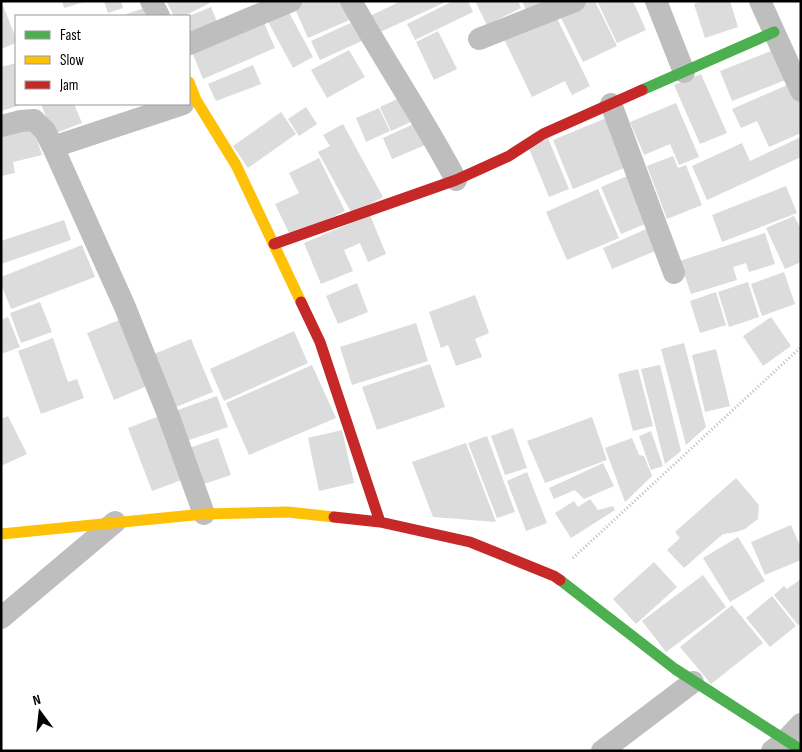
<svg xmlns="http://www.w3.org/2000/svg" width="802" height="752" font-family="'Sofia Sans Condensed',sans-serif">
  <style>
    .building { fill: #dcdcdc }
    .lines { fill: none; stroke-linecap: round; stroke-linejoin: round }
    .path { stroke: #b8b8b8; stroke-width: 3; stroke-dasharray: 1 2.5; stroke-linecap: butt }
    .street { stroke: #bebebe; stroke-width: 22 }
    .fast { stroke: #4caf50; stroke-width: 11 }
    .slow { stroke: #ffc107; stroke-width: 11 }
    .jam { stroke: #c62828; stroke-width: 11 }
  </style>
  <rect width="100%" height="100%" fill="#fff"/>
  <path class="building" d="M1,1L16,38V43L1,49Z
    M62,1H84V2L64,8Z
    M104,1H121L123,8L108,13Z
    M166,1H209L210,3L184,16H174Z
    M299,1H347L354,18L308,38L293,4Z
    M401,1H448L376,34L368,17Z
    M453,1H468L473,12L415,40L407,24Z
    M475,1H518L521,8L487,25Z
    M522,1H545L526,10Z
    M585,1H595L617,46L583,62L559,14Z
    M597,1H633L646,30L617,43Z
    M703,1H730L738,27L705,38L694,4Z
    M147,7L150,16H121Z
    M211,7L217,22L189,34V16Z
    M286,7L313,57L293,68L266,18Z
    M555,14L590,86L572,95L565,81L532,97L504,39Z
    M261,16L275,48L203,79L190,47Z
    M357,20L366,39L320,60L311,41Z
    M438,31L457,69L434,80L416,42Z
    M776,49L788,79L732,101L720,71Z
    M349,50L365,77L327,98L311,70Z
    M16,63V104H24L1,111V67Z
    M253,65L261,84L216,101L208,84Z
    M701,74L727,133L700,144L674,85Z
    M794,82L801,98V133L769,147L757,121L741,128L732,109Z
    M406,95L417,119L391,131L380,107Z
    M676,103L699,157L679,165L670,144L644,155L630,122Z
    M41,104H74L82,123L53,134Z
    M306,107L317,124L299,136L288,119Z
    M379,108L390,131L366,142L356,118Z
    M281,112L296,134L248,168L233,146Z
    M611,116L631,165L573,189L553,140Z
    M420,121L430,143L392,159L383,138Z
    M32,124L42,155L13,162L15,173L1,176V133Z
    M343,124L383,197L352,214L318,152L330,146L323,135Z
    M801,137V157L707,200L692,166L742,143L750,161Z
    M548,138L569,189L549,197L528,146Z
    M673,156L678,168L686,165L702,205L667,219L647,166Z
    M319,158L345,211L291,237L275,204L299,193L289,173Z
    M632,174L652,221L621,234L601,187Z
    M786,186L797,213L722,242L712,215Z
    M598,189L619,238L567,260L546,212Z
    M370,215L386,254L368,262L360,243L344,250L353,271L321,284L304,243Z
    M794,216L801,229V262L785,269L766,228Z
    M64,220L71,240L1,264V241Z
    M651,227L660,249L612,269L603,248Z
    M765,233L775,264L749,272L746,263L733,267L737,280L691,294L680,261Z
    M82,245L95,277L11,309L1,284V277Z
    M784,272L795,304L762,316L751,284Z
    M748,282L759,317L729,327L718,292Z
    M357,283L368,312L338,324L326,296Z
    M716,292L726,325L700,333L690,301Z
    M475,295L489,333L475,339L482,357L456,366L448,345L441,348L429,312Z
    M40,302L52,332L21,343L10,313Z
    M8,317L20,347L1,354V320Z
    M771,317L791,346L763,366L743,336Z
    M124,318L152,384L114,400L87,333Z
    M416,323L428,361L352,385L340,347Z
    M294,331L308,363L224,401L210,369Z
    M53,338L68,382L77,379L84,398L41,414L18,351Z
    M191,339L213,392L171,409L149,356Z
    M684,343L706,427L686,445L661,349Z
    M716,349L730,406L705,412L692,355Z
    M430,364L445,407L377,430L362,387Z
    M312,365L336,418L249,455L226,403Z
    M660,365L681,451L665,464L641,369Z
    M638,369L653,426L633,431L618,374Z
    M217,396L228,427L186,441L175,411Z
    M162,415L187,478L152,491L128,428Z
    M8,416L27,454L1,466V419Z
    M592,417L607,460L545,483L527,441Z
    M513,428L527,468L505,475L491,436Z
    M342,430L354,483L319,491L308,438Z
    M651,431L663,466L651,470L639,436Z
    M487,436L515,512L497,518L468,443Z
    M218,438L231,475L201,485L189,448Z
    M632,438L639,455L644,456L652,476L625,502L605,448Z
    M466,443L496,522L433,517L412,462Z
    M603,463L614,486L584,499L575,490L554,499L549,488Z
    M527,472L547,523L526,531L507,481Z
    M736,478L759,505L758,519L745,529L736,532L723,534L684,568L667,550L680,538L675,532Z
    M590,499L598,510L613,506L615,510L571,538L555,513L574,501L578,507Z
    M791,525L801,548V560L765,575L751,542Z
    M738,537L765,581L730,602L703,558Z
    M654,562L677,587L636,624L613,599Z
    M703,575L726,607L666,652L642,621Z
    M801,579V624L798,625L774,595L784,586L787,589Z
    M772,596L796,626L770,647L746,618Z
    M732,605L763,643L711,684L680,647Z"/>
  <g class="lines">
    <path class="path" d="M573,558L801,347"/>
    <path class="street" d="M151,1L159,16
      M351,1C385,62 424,119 456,180
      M656,1L684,72
      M760,1L801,91
      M479,39L575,1
      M189,44L291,1
      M611,104L674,273
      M1,126L21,121L34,120L45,131L53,147L183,104
      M53,147L125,307L169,417L204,514
      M1,618L115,522
      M602,751L693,682
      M772,751L786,740L801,724"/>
    <path class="fast" d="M642,90L774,32
      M560,580L675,669L801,750"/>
    <path class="slow" d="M189,82L196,100L236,165L301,302
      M1,534L204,514L288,512L334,517"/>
    <path class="jam" d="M274,244L456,180L509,156L543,134L642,90
      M301,302L320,342L380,522
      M334,517L380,522L470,542L554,576L560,580"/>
  </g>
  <rect width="802" height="752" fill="none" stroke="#000000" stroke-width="5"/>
  <rect x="15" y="15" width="175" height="90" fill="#ffffff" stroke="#999999"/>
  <rect x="25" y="31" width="25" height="8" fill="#4caf50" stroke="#999999"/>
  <text x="60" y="40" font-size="15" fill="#000000">Fast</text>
  <rect x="25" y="56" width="25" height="8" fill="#ffc107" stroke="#999999"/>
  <text x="60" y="65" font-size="15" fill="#000000">Slow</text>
  <rect x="25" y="81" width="25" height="8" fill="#c62828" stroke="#999999"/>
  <text x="60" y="90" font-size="15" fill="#000000">Jam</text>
  <g transform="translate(40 712) rotate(345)" stroke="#ffffff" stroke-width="4" paint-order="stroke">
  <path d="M0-4L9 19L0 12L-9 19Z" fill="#000000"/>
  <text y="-8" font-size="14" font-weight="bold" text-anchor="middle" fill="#000000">N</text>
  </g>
</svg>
